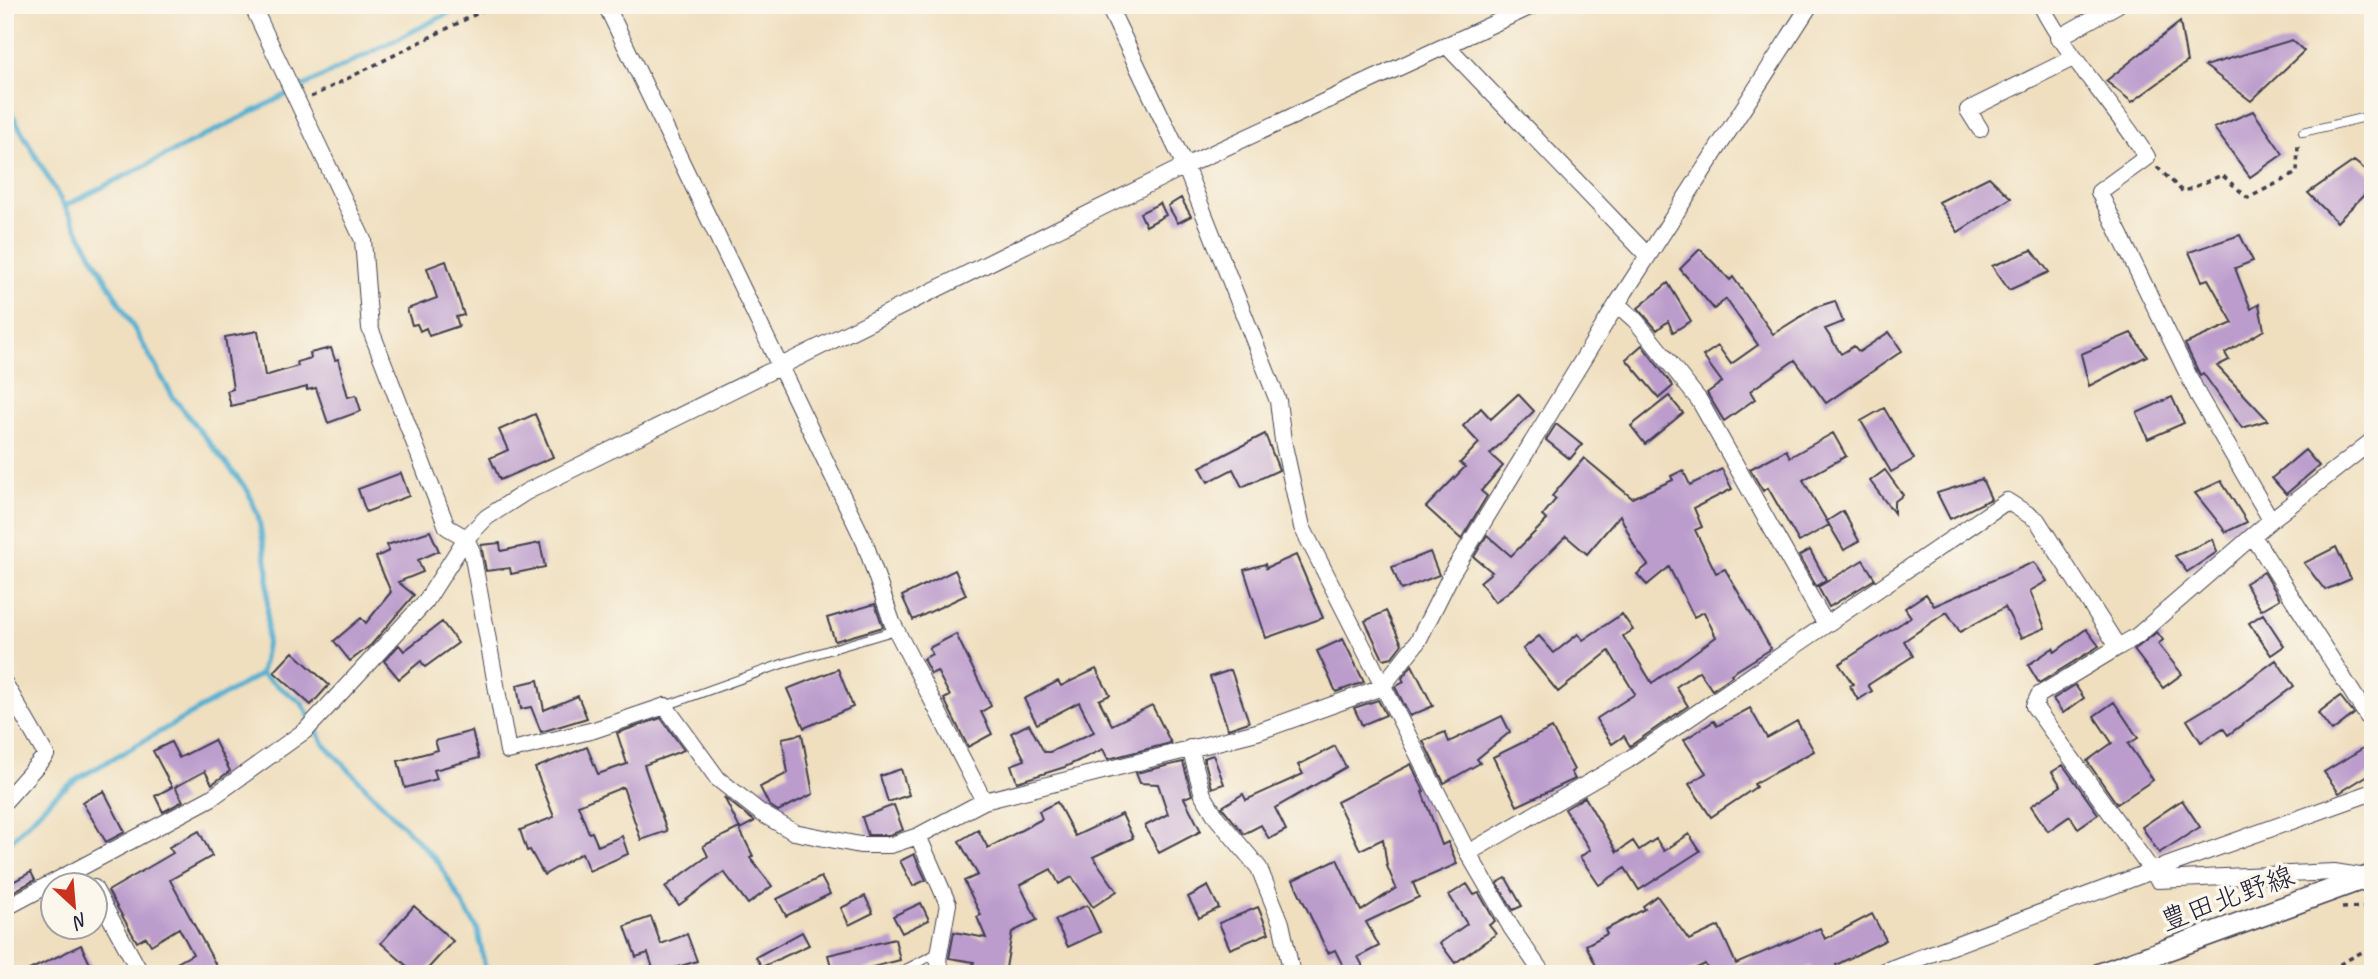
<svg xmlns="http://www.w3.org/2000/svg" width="2378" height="979" font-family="Caveat,'Klee One',sans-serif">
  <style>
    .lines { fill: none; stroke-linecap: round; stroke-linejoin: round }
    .stream { stroke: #53afd1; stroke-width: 5 }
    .building { fill: #bb9ccc }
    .lane-casing { stroke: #413e4f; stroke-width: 10 }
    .street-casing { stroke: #413e4f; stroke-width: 18 }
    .secondary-casing { stroke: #413e4f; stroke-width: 24 }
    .path { stroke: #413e4f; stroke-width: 3.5; stroke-dasharray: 5 5; stroke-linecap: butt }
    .lane { stroke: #fff; stroke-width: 8 }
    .street { stroke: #fff; stroke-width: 16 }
    .secondary { stroke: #fff; stroke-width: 21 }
    .labels { text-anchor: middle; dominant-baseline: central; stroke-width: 7; stroke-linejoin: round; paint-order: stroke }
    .street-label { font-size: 28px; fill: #22223b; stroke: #fbf7ec }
  </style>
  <rect width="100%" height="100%" fill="#fbf7ec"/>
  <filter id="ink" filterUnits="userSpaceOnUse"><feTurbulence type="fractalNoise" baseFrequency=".0143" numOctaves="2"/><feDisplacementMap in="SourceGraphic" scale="14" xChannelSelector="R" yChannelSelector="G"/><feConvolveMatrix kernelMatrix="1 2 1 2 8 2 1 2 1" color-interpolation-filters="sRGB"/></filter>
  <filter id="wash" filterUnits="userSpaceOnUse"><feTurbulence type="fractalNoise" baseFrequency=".00686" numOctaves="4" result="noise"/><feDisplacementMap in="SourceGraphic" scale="28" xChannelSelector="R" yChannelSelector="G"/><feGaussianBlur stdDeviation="1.57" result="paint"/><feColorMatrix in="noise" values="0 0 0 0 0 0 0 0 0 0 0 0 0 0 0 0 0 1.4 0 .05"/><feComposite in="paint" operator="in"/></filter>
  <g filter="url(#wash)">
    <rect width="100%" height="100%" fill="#efdfbf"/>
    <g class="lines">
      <path class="stream" d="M5,102L173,397L248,491L258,515L268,571L267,641L261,674L77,779L53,797L5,847
        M65,206L465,5
        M261,674L302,703L324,744L438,862L478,930L486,974"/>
    </g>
    <g id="blocks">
      <path class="building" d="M2180,22L2187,62L2132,102L2106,81Z
        M2292,40L2304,51L2251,101L2205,66Z
        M2253,111L2283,154L2250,177L2214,128Z
        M2354,161L2373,176V186L2337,222L2308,193Z
        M1989,177L2011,198L1958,232L1939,202Z
        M1181,198L1191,216L1178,223L1168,206Z
        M1160,203L1166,215L1146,226L1140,213Z
        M2240,235L2253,261L2235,268L2251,309L2259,304L2264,330L2225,353L2229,360L2217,366L2268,420L2242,428L2203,373L2200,375L2185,344L2233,323L2208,279L2202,281L2189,252Z
        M1700,249L1730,280L1733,277L1773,334L1816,307L1835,301L1843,322L1825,329L1841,354L1854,346L1859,352L1889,332L1902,351L1826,403L1795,360L1750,391L1755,399L1724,421L1707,393L1722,382L1703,356L1718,346L1731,364L1758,345L1726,299L1714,309L1680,269Z
        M2032,250L2049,272L2009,290L1992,266Z
        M446,261L464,315L456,317L459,326L429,336L426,328L420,331L417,324L412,325L407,309L437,298L427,268Z
        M1668,283L1691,321L1673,332L1668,321L1657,330L1638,308Z
        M258,331L265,376L298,366L297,362L311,358L310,353L331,348L335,360L338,359L348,397L356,395L361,411L328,423L316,388L307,390V387L231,406L227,391L233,389L225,337Z
        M2131,333L2147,356L2089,386L2081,354Z
        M1642,345L1673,386L1659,398L1626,359Z
        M1518,394L1534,411L1490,454L1503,466L1481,491L1487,496L1461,539L1426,507L1465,467L1460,463L1479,443L1463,426L1481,408L1491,419Z
        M1669,396L1683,413L1645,444L1631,426Z
        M2172,397L2184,423L2148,439L2137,413Z
        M1884,408L1914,459L1891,472L1861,421Z
        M535,414L553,457L500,480L490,458L508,450L499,430Z
        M1556,424L1582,445L1570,459L1546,440Z
        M1833,433L1846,456L1803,480L1829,525L1799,542L1768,488L1763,491L1750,469L1786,450L1790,457Z
        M1265,434L1279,470L1242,487L1233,469L1208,482L1200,467Z
        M2305,450L2319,466L2286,494L2272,478Z
        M1584,458L1632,498L1673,480L1671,476L1683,470L1690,485L1722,469L1732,489L1694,508L1702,527L1695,530L1716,573L1725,569L1771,649L1731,674L1732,676L1712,690L1699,671L1676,687L1688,706L1630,746L1624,736L1612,744L1596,719L1635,694L1609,651L1558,692L1523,649L1539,636L1554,653L1578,634L1583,640L1622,614L1633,630L1623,636L1652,683L1716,637L1704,612L1694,617L1669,567L1647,585L1637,574L1648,565L1635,547L1620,515L1587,554L1566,536L1517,585L1495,602L1480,582L1492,572L1474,557L1487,535L1511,556L1547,520L1542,516L1556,499L1552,496Z
        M1885,470L1903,495L1894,502V513L1870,481Z
        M401,473L409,496L366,512L358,489Z
        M1982,479L1991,499L1950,519L1937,493Z
        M2221,481L2247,522L2226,532L2195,493Z
        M1843,511L1859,541L1844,550L1827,521Z
        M430,531L439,551L418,560L423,572L398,582L414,595L371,645L350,661L334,641L361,618L366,623L391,592L376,557L389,551L387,545Z
        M2213,539L2217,552L2187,572L2175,556Z
        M500,543L501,551L540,543L545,567L511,574L510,568L486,571L481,545Z
        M2336,547L2351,579L2325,590L2304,563Z
        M1810,550L1826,580L1816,586L1799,556Z
        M1430,552L1439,575L1401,590L1392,567Z
        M1296,555L1323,618L1266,638L1244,570L1265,564L1266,568Z
        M1863,560L1875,579L1829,607L1818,587Z
        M2034,562L2047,581L2030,591L2045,628L2021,638L2005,607L1960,632L1947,612L1904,641L1913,656L1868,685L1872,691L1858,700L1850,686L1853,684L1839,664L1911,617L1905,608L1926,594L1934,606Z
        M955,570L966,595L913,620L902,596Z
        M2264,572L2280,599L2261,610L2245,583Z
        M875,604L883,627L835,641L827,618Z
        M1386,611L1402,644L1392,657L1383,659L1365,621Z
        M2263,614L2284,646L2271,655L2249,623Z
        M442,622L458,643L425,667L421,661L399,679L384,661L399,645L404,651Z
        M2086,629L2099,646L2039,683L2028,665L2053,648L2055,652Z
        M2157,632L2163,640L2158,644L2182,674L2163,688L2134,650Z
        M956,634L991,706L981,712L992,734L968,747L944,699L950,696L937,671L931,674L923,659L932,654L929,648Z
        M1343,639L1364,682L1336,692L1317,651Z
        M293,652L329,685L311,705L274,672Z
        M2276,660L2294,686L2228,735L2223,728L2201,742L2187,720L2227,696Z
        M1412,665L1433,706L1410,716L1395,687L1404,682L1402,678Z
        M838,669L853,707L804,728L787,689Z
        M1096,669L1110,695L1099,700L1112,725L1152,705L1171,743L1108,759L1103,749L1065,767L1017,782L1011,765L1025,760L1011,733L1029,724L1044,752H1050L1094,732L1079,702L1037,724L1024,699L1058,681L1061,686Z
        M1231,670L1249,722L1228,729L1210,677Z
        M538,680L544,710L578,696L587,718L541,732L531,707L521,709L517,685Z
        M2075,685L2084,698L2063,713L2053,699Z
        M2340,696L2354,714L2332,731L2318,713Z
        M1378,700L1386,715L1362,725L1354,708Z
        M2114,702L2138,738L2128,744L2153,780L2117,804L2087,761L2112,743L2094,716Z
        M1750,708L1767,738L1797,721L1814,751L1754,784L1756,787L1711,817L1689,784L1706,773L1684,740L1714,721L1717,726Z
        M1502,716L1510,732L1477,759L1480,763L1444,783L1423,741L1445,732L1449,742Z
        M661,718L684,750L644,765L667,831L641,840L623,787L578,805L589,833L592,832L598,846L622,836L628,854L589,871L582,853L544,875L530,850L527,851L520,830L554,817L535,768L587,747L598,774L627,764L617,733Z
        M1552,728L1574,770L1571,772L1575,779L1517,806L1493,757Z
        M472,731L479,758L434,770L437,779L405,788L398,761L438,750L435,741Z
        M802,734L813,794L778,811L769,805L760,787L788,773L782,738Z
        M214,740L230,771L212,784L205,771L175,787L183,801L163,812L155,796L172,787L153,751L171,742L179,758Z
        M1335,746L1346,767L1275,808L1286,830L1269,839L1261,825L1244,834L1222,807L1243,794L1246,800L1303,774L1298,765Z
        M2365,747L2373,759V772L2339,793L2324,772Z
        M1213,755L1224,784L1212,788L1204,758Z
        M1183,762L1192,795L1184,798L1201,831L1159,853L1145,826L1168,814L1158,784L1140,783L1136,773Z
        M1411,764L1424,791L1422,792L1442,845L1448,842L1457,864L1413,883L1419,897L1366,922L1379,946L1358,957L1363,966L1347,974L1335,950L1328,953L1293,880L1337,859L1361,911L1396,888L1387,866L1383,839L1360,850L1337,802Z
        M2063,765L2098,814L2078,828L2070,816L2048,831L2031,806L2061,786L2052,772Z
        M901,769L909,795L888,802L880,776Z
        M104,791L125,832L106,842L82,802Z
        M724,797L754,821H755L740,829Z
        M1585,797L1617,852L1633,841L1639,850L1656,839L1664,851L1689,834L1700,851L1639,890L1625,868L1599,885L1580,857L1590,850L1565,809Z
        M2182,800L2200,827L2159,853L2142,827Z
        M1057,802L1075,836L1122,814L1133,838L1093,857L1117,891L1093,907L1072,877L1059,884L1051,869L1020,885L1037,920L1012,932L1005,974L972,969L974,962L949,958L954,932L986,938L977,917L981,915L964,881L978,875L959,841L978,830L988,848L1042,819L1039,811Z
        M894,805L903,830L889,835H868L862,817Z
        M739,828L753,856L750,858L772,886L748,904L724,872L679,905L665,887L708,856L703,846Z
        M199,831L212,856L170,880L217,967L205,974H157L193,954L179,928L151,945L146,937L137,942L108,891L173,853L169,847Z
        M914,854L926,880L913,886L900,861Z
        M31,872L35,880L5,896V886Z
        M821,877L830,894L786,916L777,899Z
        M1506,878L1522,906L1513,910L1497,883Z
        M1467,884L1474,895L1479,893L1495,921L1489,925L1496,934L1455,963L1440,943L1467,924L1449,895Z
        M1208,886L1219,908L1199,918L1188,897Z
        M865,896L873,913L849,925L841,908Z
        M1657,896L1689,940L1719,926L1736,964L1820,928L1825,939L1872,914L1886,940L1836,965L1838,969L1827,974H1815L1811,966L1793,974H1710L1705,964L1683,974H1600L1586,945L1607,934L1605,930L1645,909L1643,906Z
        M921,903L929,920L902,933L893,916Z
        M1087,905L1100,932L1068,947L1055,920Z
        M414,906L453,941L423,974H416L381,943Z
        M1258,907L1269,933L1230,949L1219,923Z
        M651,917L661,944L687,934L697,961L655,974L648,953L636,957L625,926Z
        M802,932L809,945L762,967L756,957Z
        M895,939L900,960L846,974H833L828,955Z
        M81,945L92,968L80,974H21Z"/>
    </g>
  </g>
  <g filter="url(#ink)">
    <use href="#blocks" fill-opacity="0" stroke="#413e4f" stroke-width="2"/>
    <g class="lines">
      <g class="lane-casing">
        <path id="lane" d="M2303,132L2370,116L2373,121
          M665,706L782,664L896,630
          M896,974L939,952"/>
      </g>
      <g class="street-casing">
        <path id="street" d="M252,5L363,240L370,328L447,527L466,538L472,552L508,751L594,730L665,706L718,779L761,813L794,832L860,845H891L918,836L984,801L1257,732L1382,687L1418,641L1452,573L1617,304L1810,5
          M606,5L865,543L892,622L984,801
          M1108,5L1185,166L1278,401L1283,441L1302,527L1468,853L1512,929L1543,974
          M2041,5C2070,61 2114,104 2147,157L2099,192L2198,395L2271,520
          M2058,38L2117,5
          M1448,47L1648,256
          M1980,129L1968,110L2073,58
          M1617,304L1636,321L1699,400L1825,623
          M2253,536L2373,725
          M5,684L46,755L5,801
          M1190,748L1203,795L1217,818L1259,868L1281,923L1292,974
          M918,836L948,904L938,960L943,974
          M1468,853L1628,760L2007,501L2037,520L2118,647L2137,636L2271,520L2373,440
          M2366,877L2334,872L2158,880L2152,871L2373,792
          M94,888L141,974
          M5,908L211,798L306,730L426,601L466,538L487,517L526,492L1185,166L1534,5
          M1877,974L2152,871L2034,706L2039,695L2118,647"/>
      </g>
      <g class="secondary-casing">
        <path id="secondary" d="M2100,974L2373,875"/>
      </g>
      <path class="path" d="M311,97L494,5
        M2370,104L2373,59
        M2157,167L2183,192L2222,175L2248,198L2297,173L2298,144
        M2342,908L2373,907
        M2322,974L2373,946"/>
      <use href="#lane" class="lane"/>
      <use href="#street" class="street"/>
      <use href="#secondary" class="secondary"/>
    </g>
  </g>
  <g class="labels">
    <g class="street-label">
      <text transform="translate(2227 898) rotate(-20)">豊田北野線</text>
    </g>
  </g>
  <rect width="2378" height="979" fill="none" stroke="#fbf7ec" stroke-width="28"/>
  <g transform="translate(74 906) rotate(154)"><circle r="33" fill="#fbf7ec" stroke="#a4a2a5" stroke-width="2"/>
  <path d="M0-5L12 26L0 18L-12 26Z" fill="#c8321e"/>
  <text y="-10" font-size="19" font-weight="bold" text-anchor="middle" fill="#22223b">N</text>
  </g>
</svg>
